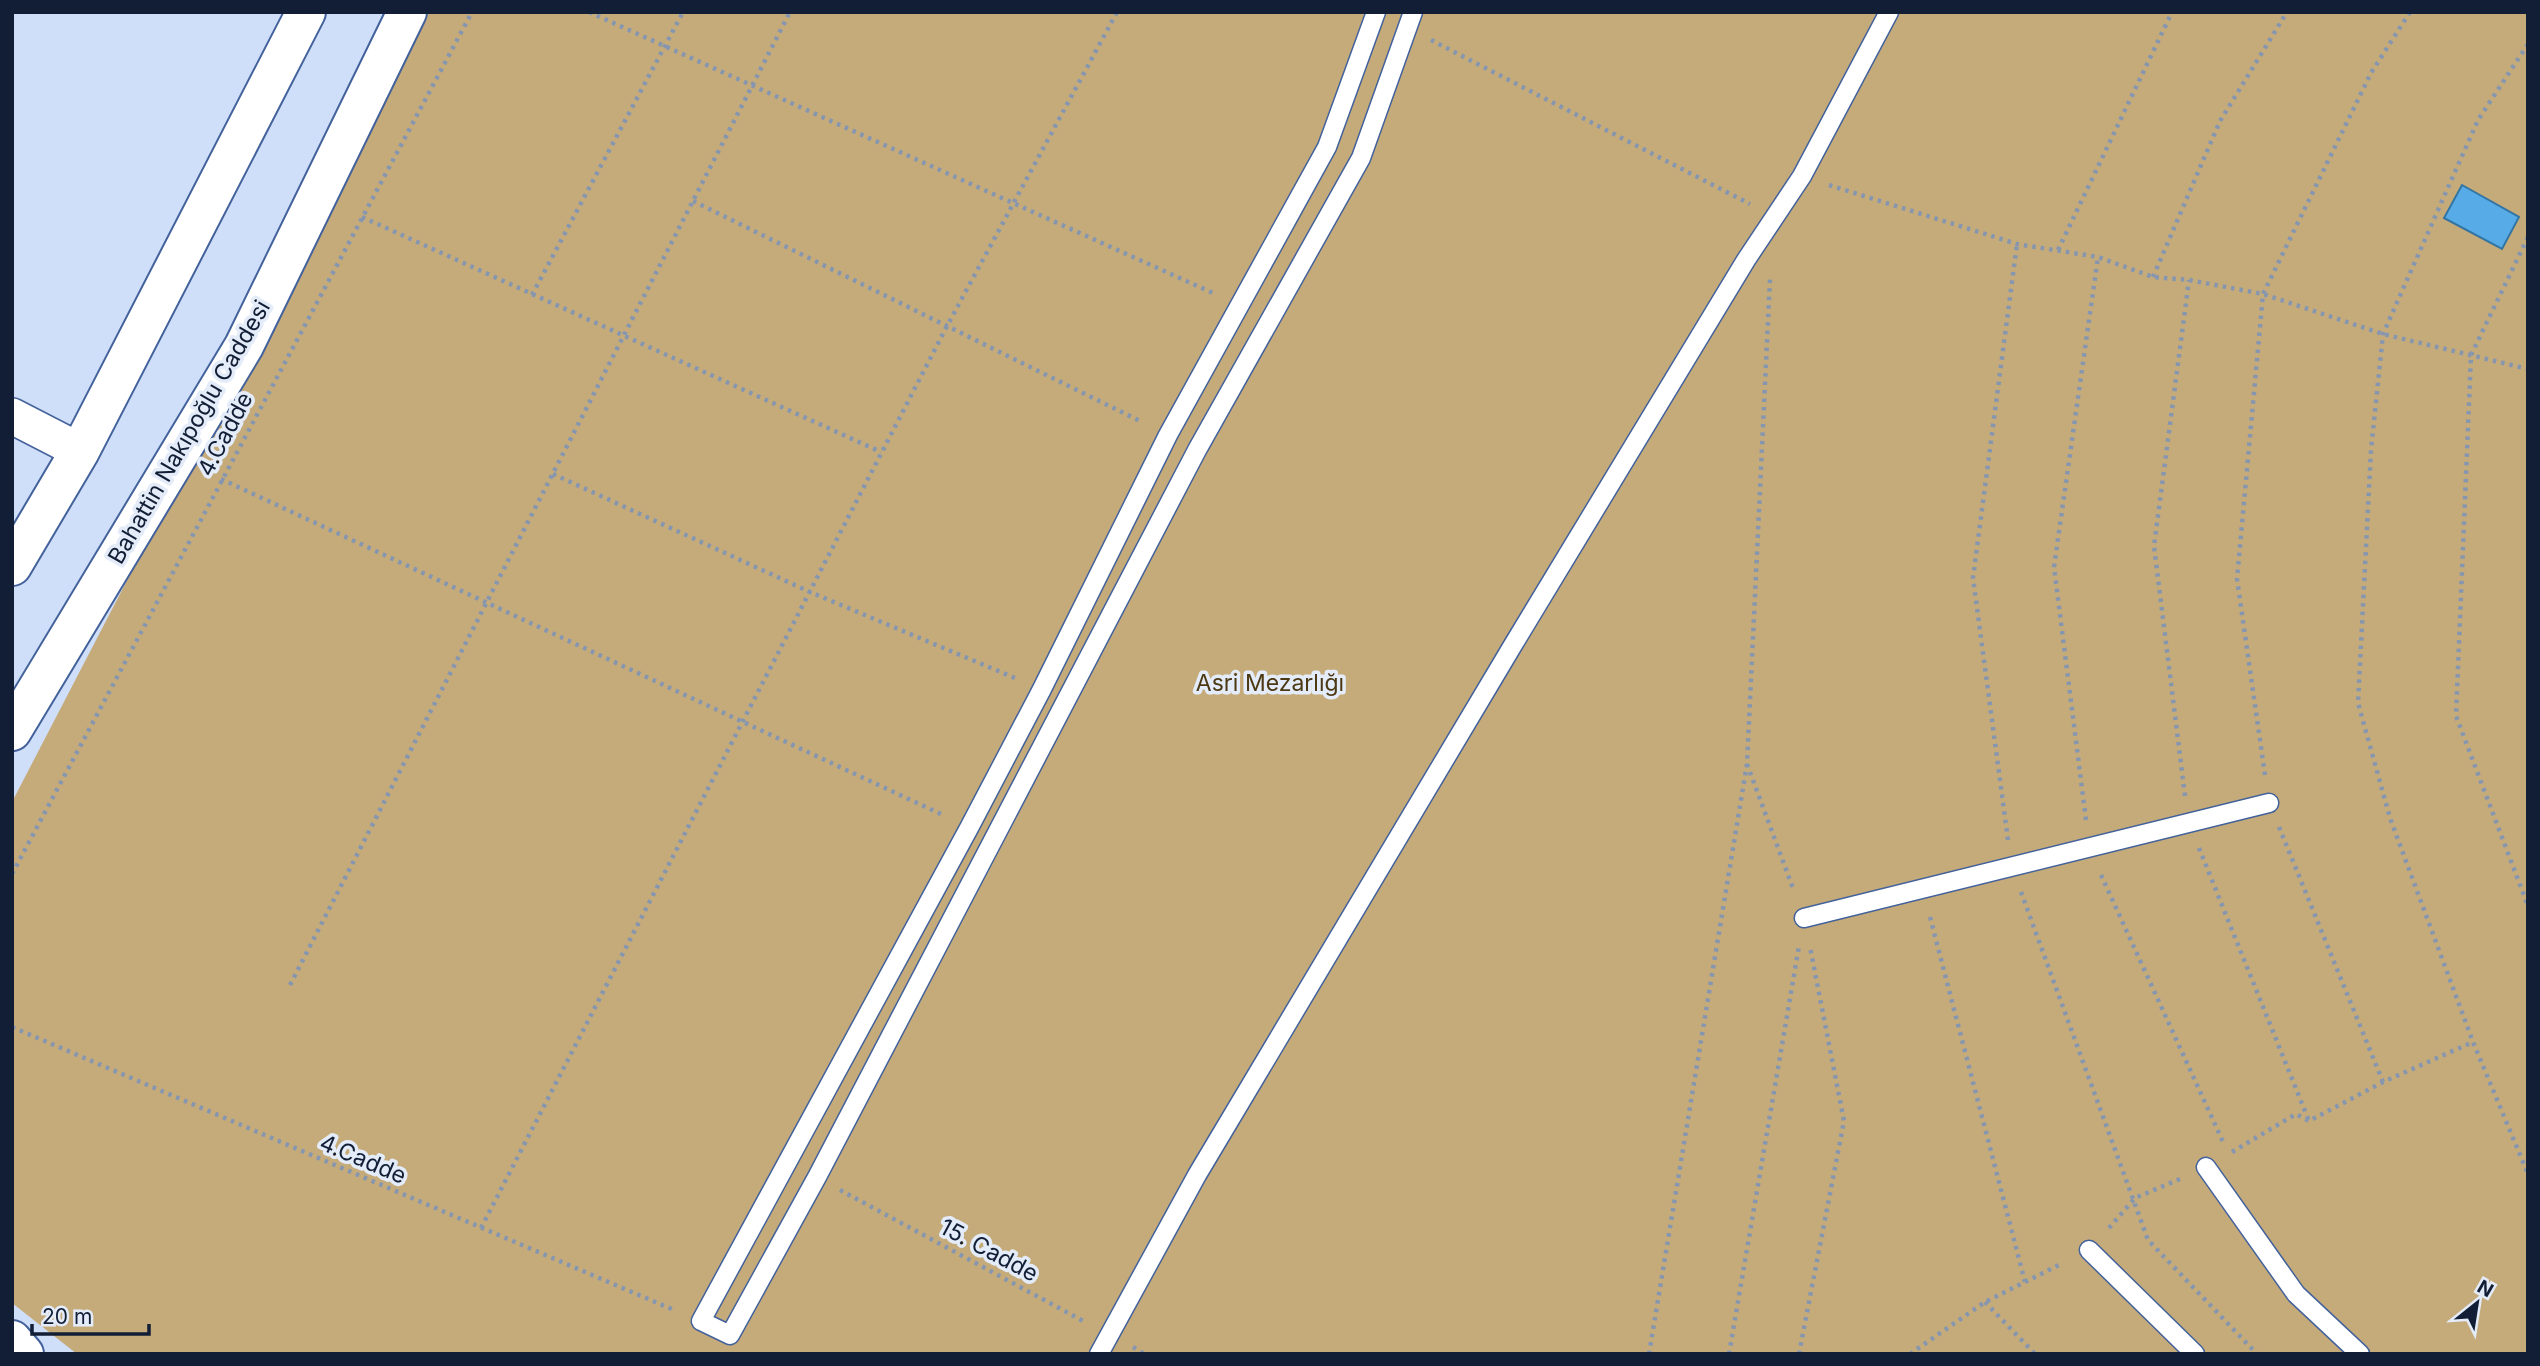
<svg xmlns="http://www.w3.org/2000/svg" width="2540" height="1366" font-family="Inter,sans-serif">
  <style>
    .green { fill: #c6ab7a }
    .building { fill: #57ace7; stroke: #3275a3; stroke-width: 2 }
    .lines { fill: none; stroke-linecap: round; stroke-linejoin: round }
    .lane-casing { stroke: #43629b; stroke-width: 21 }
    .street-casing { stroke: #43629b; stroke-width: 38 }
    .primary-casing { stroke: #43629b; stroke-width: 42 }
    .highway-casing { stroke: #43629b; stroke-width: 42 }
    .path { stroke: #8796af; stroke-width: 4.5; stroke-dasharray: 3.5 5; stroke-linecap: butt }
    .lane { stroke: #fff; stroke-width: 18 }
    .street { stroke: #fff; stroke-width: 35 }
    .primary { stroke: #fff; stroke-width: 38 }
    .highway { stroke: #fff; stroke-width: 38 }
    .labels { text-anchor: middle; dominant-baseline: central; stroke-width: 7; stroke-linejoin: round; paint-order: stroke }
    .street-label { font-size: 23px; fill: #111e35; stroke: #e4ecf9 }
    .park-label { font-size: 23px; fill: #4c3913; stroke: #e4ecf9 }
  </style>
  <rect width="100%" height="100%" fill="#d0dff9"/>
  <path class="green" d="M422,12H2528V1354H77L12,1303V802Z"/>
  <path class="building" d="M2462,185L2519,217L2502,249L2444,218Z"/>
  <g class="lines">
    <g class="lane-casing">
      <path id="lane" d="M1376,12L1327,147L1168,435L1042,689L969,828L701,1321L730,1335L817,1177L1197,450L1361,158L1413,12
        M1804,918L2269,803
        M2206,1167L2296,1294L2360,1354
        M2089,1250L2195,1354
        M1099,1354L1197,1175L1513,645L1746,260L1802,176L1889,12"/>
    </g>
    <g class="street-casing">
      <path id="street" d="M12,416L80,451"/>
    </g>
    <g class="primary-casing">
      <path id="primary" d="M12,566L80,451L306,12
        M12,731L244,346L407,12"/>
    </g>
    <g class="highway-casing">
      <path id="highway" d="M12,1340L24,1354"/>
    </g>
    <path class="path" d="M589,12L1213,293
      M1431,40L1750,204
      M2528,44L2478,120L2383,334L2371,450L2358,703L2390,818L2473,1042L2528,1174
      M1829,185L2017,244L2098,257L2153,277L2189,280L2263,294L2383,334L2528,369
      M693,201L1142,422
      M362,217L881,452
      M2528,237L2471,355L2456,716L2528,906
      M2058,250L2172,12
      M2153,277L2220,121L2287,12
      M532,295L683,12
      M553,474L810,592L1015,678
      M221,479L943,815
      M1747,764L1794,891
      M2265,775L2237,579L2263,294L2371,73L2410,12
      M2185,796L2154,546L2189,280
      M2086,820L2054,567L2098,257
      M2279,827L2383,1082
      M2008,840L1973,578L2017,244
      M2199,848L2309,1121
      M12,874L472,12
      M2101,875L2224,1144
      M2021,892L2148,1240L2257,1354
      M1930,917L2025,1282
      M290,985L790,12
      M12,1027L674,1310
      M2232,1152L2296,1114L2309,1121L2383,1082L2473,1042
      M840,1190L1085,1322
      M481,1228L947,326L1117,12
      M2109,1228L2135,1198L2180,1179
      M1985,1302L2035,1354
      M1133,1347L1144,1354
      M1649,1354L1747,764L1770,279
      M1729,1354L1799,946
      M1799,1354L1844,1121L1810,947
      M1910,1354L1985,1302L2063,1263"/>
    <use href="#lane" class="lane"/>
    <use href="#street" class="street"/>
    <use href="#primary" class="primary"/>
    <use href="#highway" class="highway"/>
  </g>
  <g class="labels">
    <g class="street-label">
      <text transform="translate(189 432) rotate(-60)">Bahattin Nakıpoğlu Caddesi</text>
      <text transform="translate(225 434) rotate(-62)">4.Cadde</text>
      <text transform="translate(363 1159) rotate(23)">4.Cadde</text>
      <text transform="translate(989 1250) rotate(28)">15. Cadde</text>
    </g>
    <g class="park-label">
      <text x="1270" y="683">Asri Mezarlığı</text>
    </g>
  </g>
  <rect width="2540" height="1366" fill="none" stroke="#111e35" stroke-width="28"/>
  <g transform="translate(2477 1303) rotate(30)" stroke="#e4ecf9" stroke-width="5" paint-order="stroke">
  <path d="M0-5L12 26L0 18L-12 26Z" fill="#111e35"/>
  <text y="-10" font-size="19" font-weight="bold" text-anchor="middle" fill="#111e35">N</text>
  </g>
  <path d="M32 1324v10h117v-10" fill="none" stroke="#111e35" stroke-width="3.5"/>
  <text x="42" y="1324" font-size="21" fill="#111e35" stroke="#e4ecf9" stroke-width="5" paint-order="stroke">20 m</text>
</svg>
